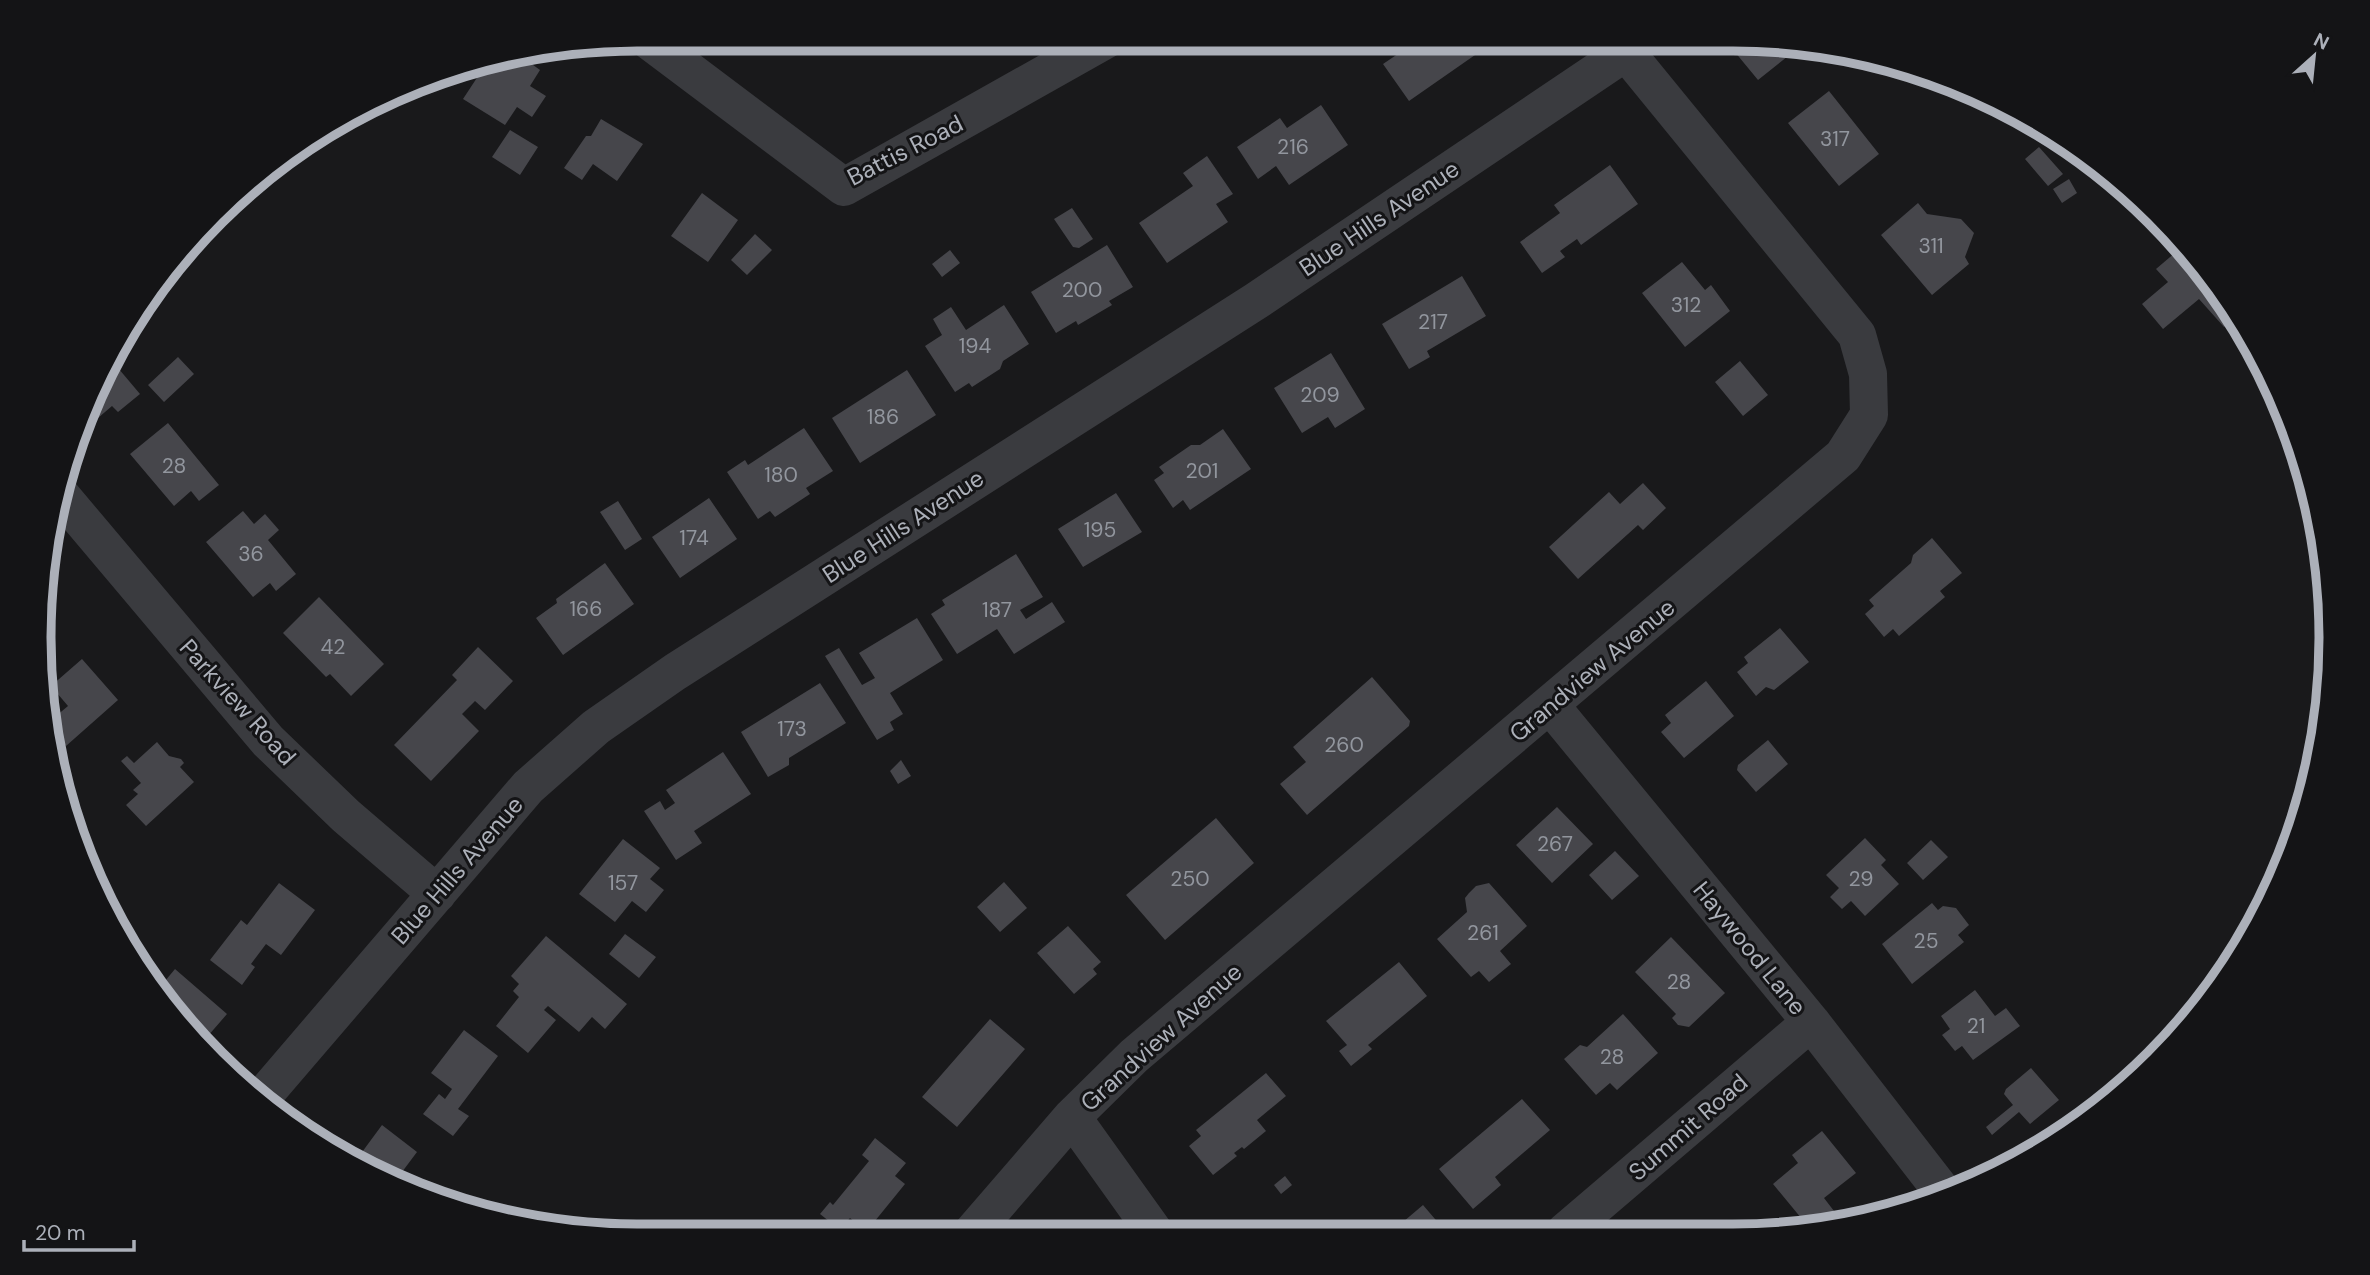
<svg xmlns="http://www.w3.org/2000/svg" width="2370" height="1275" font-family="'DM Sans',sans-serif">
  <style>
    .building { fill: #46464b }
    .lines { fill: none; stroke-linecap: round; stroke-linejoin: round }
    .street { stroke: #3a3b3f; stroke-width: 38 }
    .labels { text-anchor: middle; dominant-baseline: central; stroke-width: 6; stroke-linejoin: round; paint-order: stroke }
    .number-label { font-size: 21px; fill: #92969e }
    .street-label { font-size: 24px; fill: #acb0b9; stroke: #141416 }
    .rim { fill: none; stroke: #acb0b9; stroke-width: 9 }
  </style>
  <rect width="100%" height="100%" fill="#19191b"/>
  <path class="building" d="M1420,39H1498L1409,101L1383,64Z
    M1725,40H1771L1802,45L1758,80Z
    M533,56L529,62L540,70L530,86L546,96L532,117L517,107L505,125L463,99L486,64Z
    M1829,91L1879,154L1839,186L1788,123Z
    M1321,105L1348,145L1289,185L1276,166L1258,179L1237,147L1280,118L1287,128Z
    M601,119L643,144L617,181L593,164L582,180L564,168L586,136H591Z
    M510,130L538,147L520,175L492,157Z
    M2039,147L2063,174L2048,186L2025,159Z
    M1207,156L1233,194L1216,204L1228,222L1167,263L1139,223L1193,186L1183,173Z
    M1610,165L1638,204L1581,245L1577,239L1560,251L1565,257L1542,273L1520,242L1560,213L1554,205Z
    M2069,179L2077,193L2062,203L2053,189Z
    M2127,187L2160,222L2151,229L2121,191Z
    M702,193L738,220L708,262L671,236Z
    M1918,203L1927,214L1961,219L1974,233L1965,257L1969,264L1932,295L1881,235Z
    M1072,208L1093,239L1079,248L1073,247L1054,219Z
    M755,234L772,250L747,275L731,260Z
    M1107,245L1133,287L1109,301L1112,305L1078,325L1076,321L1056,333L1031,292Z
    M2183,246L2207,273L2235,317L2224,327L2199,299L2163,329L2142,304L2168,282L2156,269Z
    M950,250L960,263L942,277L932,264Z
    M1682,262L1705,290L1711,285L1730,311L1685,347L1642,293Z
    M1462,276L1486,316L1427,351L1430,357L1409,369L1382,324Z
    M1004,305L1029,344L1003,361L1000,369L972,387L969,383L955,392L925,346L942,335L933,319L951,307L966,330Z
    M2252,344L2270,372L2274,385L2245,350Z
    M1331,353L1365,409L1335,428L1328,417L1302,433L1274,388Z
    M178,357L194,374L164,402L148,385Z
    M1740,361L1768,395L1743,416L1715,382Z
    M113,362L140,394L118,412L112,406L98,418L91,411Z
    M907,370L936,415L860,463L832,418Z
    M168,423L219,485L199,501L191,491L174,506L130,454Z
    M804,428L833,471L806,488L810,494L775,517L770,511L758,519L727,472L745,460L748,465Z
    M1223,429L1251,469L1190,510L1183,500L1173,508L1154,480L1164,473L1159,467L1191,445H1200Z
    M1643,483L1666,508L1643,530L1638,525L1578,579L1549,547L1609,492L1620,504Z
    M1116,493L1142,532L1083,567L1058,529Z
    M2309,495L2314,501L2317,520L2301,501Z
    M709,498L737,539L680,578L652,537Z
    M618,501L642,539L625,550L600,512Z
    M243,511L254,524L265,514L279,530L268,540L296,574L276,591L270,583L253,597L206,542Z
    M1932,538L1962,573L1940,591L1945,597L1899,636L1893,629L1884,637L1865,614L1874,606L1869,600L1911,563L1913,555Z
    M1016,554L1043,597L1020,610L1026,619L1052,602L1065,622L1014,654L997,629L957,654L931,614L945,605L942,600Z
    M605,563L634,604L563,655L536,618L557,603L556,599Z
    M319,597L384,664L351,696L330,674L326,677L283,633Z
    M917,618L943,660L890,693L903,714L890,722L894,730L877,740L825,656L839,648L862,685L875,678L859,653Z
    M1780,628L1809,662L1774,690L1766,687L1756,696L1737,672L1748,663L1744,657Z
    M478,647L513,681L485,710L475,701L462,714L479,731L431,781L394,745L457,680L452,675Z
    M82,659L118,700L66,746L52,730L50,721L68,706L51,686Z
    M1372,677L1410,721L1409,726L1307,815L1280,784L1306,762L1293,747Z
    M1706,681L1734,716L1684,758L1661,732L1671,723L1665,715Z
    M820,683L846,723L789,758V765L768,777L741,732Z
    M1768,740L1788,764L1756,792L1737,770L1738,765Z
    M157,742L169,756L181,759L184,763L180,767L194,782L146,826L126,805L138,794L133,790L141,783L121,761L127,756L134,763Z
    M723,752L751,794L694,831L702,843L676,860L644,811L660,801L665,810L675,803L666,790Z
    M901,760L911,776L898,784L890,771Z
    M1557,807L1593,844L1552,883L1516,845Z
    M1216,818L1254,863L1165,940L1126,895Z
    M1865,838L1886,860L1881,865L1899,884L1865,916L1851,901L1842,909L1830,897L1839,888L1826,875Z
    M623,839L660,868L650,879L664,890L646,912L632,901L615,922L579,894Z
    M1931,840L1948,857L1923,880L1907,863Z
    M1615,851L1639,876L1612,900L1589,875Z
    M1004,882L1027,908L1000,932L977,907Z
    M279,883L315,910L281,955L266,944L251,964L255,967L242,985L210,960L241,920L247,925Z
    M1489,883L1527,926L1500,951L1511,964L1489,982L1479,971L1471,977L1437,939L1467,912L1465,898L1469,893L1476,886Z
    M1932,903L1938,910L1943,906L1956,908L1969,925L1958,935L1964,942L1912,984L1882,944Z
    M1068,926L1101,962L1093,969L1097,974L1074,994L1037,953Z
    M625,934L656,957L639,978L609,954Z
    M546,936L627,1004L605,1029L592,1017L579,1032L548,1006L544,1010L556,1020L528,1053L496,1026L519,997L513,991L519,984L511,976Z
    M1671,937L1725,993L1689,1027L1678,1025L1672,1018L1676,1014L1635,972Z
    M1399,962L1427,996L1368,1045L1372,1049L1351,1066L1339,1051L1347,1045L1326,1021Z
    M175,969L227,1014L201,1044L187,1033L167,1000L170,995L160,987Z
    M1975,990L1995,1016L2006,1008L2020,1026L1973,1060L1962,1046L1955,1051L1942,1035L1950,1029L1941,1016Z
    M1623,1014L1658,1053L1617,1090L1610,1083L1596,1095L1564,1059L1580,1045L1587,1047Z
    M990,1019L1025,1049L957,1127L922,1097Z
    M464,1030L498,1056L458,1109L469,1116L453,1136L423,1114L439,1094L445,1099L452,1089L431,1073Z
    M2031,1068L2059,1100L2030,1124L2019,1112L1992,1135L1986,1127L2013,1105L2004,1094L2006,1089Z
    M1266,1073L1286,1096L1257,1120L1266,1131L1244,1149L1242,1147L1234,1153L1237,1156L1213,1175L1189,1146L1201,1136L1196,1130Z
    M1522,1099L1550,1130L1495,1177L1501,1185L1473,1209L1439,1169Z
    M382,1125L417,1152L396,1180L354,1163Z
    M1822,1131L1856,1173L1824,1198L1834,1211L1811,1230L1773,1184L1798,1163L1792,1155Z
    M875,1138L906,1163L895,1176L905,1184L866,1232L850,1218L840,1230L820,1214L830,1202L833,1205L869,1161L862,1155Z
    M1285,1176L1292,1185L1281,1194L1274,1185Z
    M1423,1205L1447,1233H1390Z"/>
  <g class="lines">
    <path class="street" d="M647,39L844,187L1107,39
      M58,492L268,741L346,816L437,894
      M1550,705L1811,1022L1945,1195
      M264,1095L528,787L596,727L675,672L1256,301L1626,52
      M1072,1117L1155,1233
      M1565,1232L1811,1022
      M971,1234L1072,1117L1134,1056L1843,456L1869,415L1868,374L1857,335L1616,40"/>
  </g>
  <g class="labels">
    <g class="number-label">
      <text x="1835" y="139">317</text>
      <text x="1293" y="147">216</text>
      <text x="1931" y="246">311</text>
      <text x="1082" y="290">200</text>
      <text x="1686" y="305">312</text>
      <text x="1433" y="322">217</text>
      <text x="975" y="346">194</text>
      <text x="1320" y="395">209</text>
      <text x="883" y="417">186</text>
      <text x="174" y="466">28</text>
      <text x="1202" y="471">201</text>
      <text x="781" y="475">180</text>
      <text x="1100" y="530">195</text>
      <text x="694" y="538">174</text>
      <text x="251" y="554">36</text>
      <text x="586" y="609">166</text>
      <text x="997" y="610">187</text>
      <text x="333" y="647">42</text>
      <text x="792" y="729">173</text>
      <text x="1344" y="745">260</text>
      <text x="1555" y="844">267</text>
      <text x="1190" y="879">250</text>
      <text x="1861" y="879">29</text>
      <text x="623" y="883">157</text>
      <text x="1483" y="933">261</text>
      <text x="1926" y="941">25</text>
      <text x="1679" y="982">28</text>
      <text x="1976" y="1026">21</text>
      <text x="1612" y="1057">28</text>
    </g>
    <g class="street-label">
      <text transform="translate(905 150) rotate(-27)">Battis Road</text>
      <text transform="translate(1379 218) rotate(-34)">Blue Hills Avenue</text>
      <text transform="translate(903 526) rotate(-33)">Blue Hills Avenue</text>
      <text transform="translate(1592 670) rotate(-40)">Grandview Avenue</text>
      <text transform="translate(238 702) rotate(48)">Parkview Road</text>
      <text transform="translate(457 870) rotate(-49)">Blue Hills Avenue</text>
      <text transform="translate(1750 948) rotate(51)">Haywood Lane</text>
      <text transform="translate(1161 1037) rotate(-42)">Grandview Avenue</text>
      <text transform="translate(1688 1127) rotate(-41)">Summit Road</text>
    </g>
  </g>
  <path d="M0 0H2370V1275H0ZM637 51H1733A586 586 0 0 1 2319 637V638A586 586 0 0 1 1733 1224H637A586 586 0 0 1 51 638V637A586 586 0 0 1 637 51Z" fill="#141416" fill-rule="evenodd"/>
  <path class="rim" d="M637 51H1733A586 586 0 0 1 2319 637V638A586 586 0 0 1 1733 1224H637A586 586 0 0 1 51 638V637A586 586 0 0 1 637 51Z"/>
  <g transform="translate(2314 56) rotate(27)" stroke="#141416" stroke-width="5" paint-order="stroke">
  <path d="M0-5L12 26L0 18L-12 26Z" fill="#acb0b9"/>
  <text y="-10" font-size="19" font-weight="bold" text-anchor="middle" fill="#acb0b9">N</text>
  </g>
  <path d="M24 1240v10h110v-10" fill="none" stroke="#acb0b9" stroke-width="3.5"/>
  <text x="35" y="1240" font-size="21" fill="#acb0b9" stroke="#141416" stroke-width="5" paint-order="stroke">20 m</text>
</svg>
